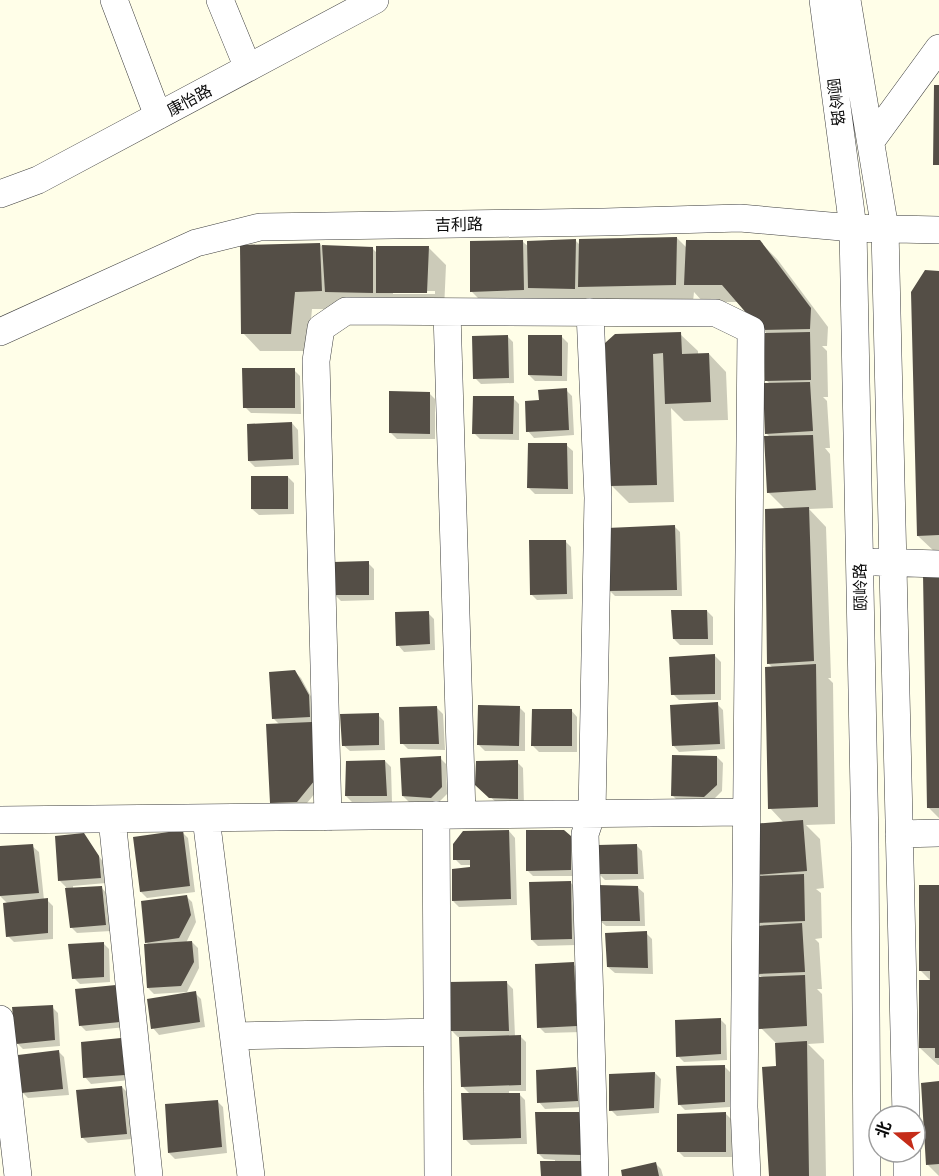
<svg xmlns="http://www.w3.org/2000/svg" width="939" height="1176" font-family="Merriweather,'Noto Sans SC',serif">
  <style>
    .shadow { fill: #0003; fill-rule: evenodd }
    .building { fill: #544e46 }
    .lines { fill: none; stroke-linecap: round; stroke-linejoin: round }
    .minor-casing { stroke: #3e3e3e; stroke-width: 28 }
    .minor { stroke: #fff; stroke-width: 27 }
    .labels { text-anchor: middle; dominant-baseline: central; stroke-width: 6; stroke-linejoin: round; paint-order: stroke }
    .street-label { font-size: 16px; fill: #0b0b0b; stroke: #fff }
  </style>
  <rect width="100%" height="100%" fill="#fffee8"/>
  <path class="shadow" d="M677,238L687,248L759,241L777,259L828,327L827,346H822L827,351L828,397H823L827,401L830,448H825L830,454L833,508L809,509L826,527L831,678H828L833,683L835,824L806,825L820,839L824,888L816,889L821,893L822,938L815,939L819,943L822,989H817L822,994L824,1043L808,1044L824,1060L826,1176H770L778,1067L777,1044L761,1028L763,978L758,974L762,927L758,923L756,874L784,823L770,808L773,668L768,663L786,510L768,492L771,438L766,433L770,384L766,380L768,335L739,302H703L694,292L693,302L489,309L471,291L523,242L529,247L575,240L580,245Z
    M320,244L323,247L372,248L378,254L428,247L446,265L444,310L312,309L308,351H260L243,333ZM393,291H435V294H393Z
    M939,272V553H936L918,536Z
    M680,334L698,351V355L709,354L726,372L728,420L684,421L671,408L674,502L629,503L611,485L606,344Z
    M507,336L513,342L514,383L481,384L475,378Z
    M562,337L568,343L567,381H535L529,375Z
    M294,370L300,376L301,414L251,413L245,407Z
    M566,390L572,396L574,435L534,438L528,431L540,402Z
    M429,393L435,399V439H397L391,433Z
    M513,398L519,404V440L480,439L474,433Z
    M292,423L298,430L299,465L255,467L249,461Z
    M566,445L573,451V494H535L529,488Z
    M288,477L294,483V514L259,515L252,509Z
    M674,526L680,532L682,596H615L609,590Z
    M565,541L571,547L573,599L537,600L531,594Z
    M368,563L374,569V600L341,601L335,595Z
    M939,576V818L928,807Z
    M707,611L713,617V645H680L674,639Z
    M428,613L434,619L435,650L404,652L398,645Z
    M715,656L721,662V700H679L673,694Z
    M295,672L301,678L314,702L320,787L303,808L277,809L271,803L280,725L273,718Z
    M717,704L723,710L725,749L679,752L673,745Z
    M519,707L525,713V751H485L479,745Z
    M437,708L443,714L445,750L408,749L402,743Z
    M571,710L577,717V752H539L533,746Z
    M378,715L384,721L385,750L350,751L343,745Z
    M717,757L723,763L722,791L711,802H679L673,796Z
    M440,758L446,764L447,794L437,804L409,802L403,796Z
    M385,761L391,767L392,802H352L346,796Z
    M517,762L523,768L524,805L497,803L477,785Z
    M509,831L515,838L517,905L459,907L453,901L472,869V865H461L455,859Z
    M182,832L188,838L195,892L147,898L141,892Z
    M83,835L104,863L106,883L73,886V889L101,887L107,894L111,931L77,933L71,927L66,887L60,881Z
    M570,837L576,843L577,876H533L527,870Z
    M636,845L642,851L644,879L605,880L599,874Z
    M32,846L39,852L44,900H47L53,906V939L14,942L8,936V904L0,896V848Z
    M570,882L576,888L577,945L538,946L532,940Z
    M939,886V1065H938L920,1048L932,982L920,970Z
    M637,887L644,893L645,926H606L599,920Z
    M186,896L192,902L196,922L186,943L192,942L198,948L199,968L187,992L154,994L148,988L149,945L146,942Z
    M646,933L652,939L653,974L615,973L608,967Z
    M103,943L109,949L110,982L80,984L74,978Z
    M573,964L579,970L582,1032L545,1033L539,1027Z
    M507,983L513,989L515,1036H520L526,1042V1091H509V1094H519L525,1100L527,1144L471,1145L465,1139L471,1095L463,1087L461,1037H458L452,1031Z
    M116,986L126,1027L86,1031L80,1025Z
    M195,993L201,999L205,1027L159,1035L153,1028Z
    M52,1007L58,1013L60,1046L23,1049L17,1043Z
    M720,1019L726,1025L727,1060L684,1062L678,1056Z
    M120,1039L126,1045L130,1080L91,1084L85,1077Z
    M58,1051L64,1057L69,1095L28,1098L22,1092Z
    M724,1066L730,1072V1107L685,1110L679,1104Z
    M576,1069L582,1075L583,1107L545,1109L539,1102Z
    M655,1073L661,1079L659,1113L617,1116L611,1110Z
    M939,1083V1176L928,1165Z
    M122,1087L128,1093L132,1139L88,1143L82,1137Z
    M217,1101L223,1107L227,1153L175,1159L169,1153Z
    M725,1113L731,1119L732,1157H684L678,1151Z
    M537,1114L589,1161L580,1160L588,1168L542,1176L555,1162V1160L544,1159L538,1153Z
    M655,1163L661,1169L663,1176H623Z"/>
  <path class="building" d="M934,85H939V165H933Z
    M677,237L676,285L578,287L579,239Z
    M576,239L575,289L528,288L527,241Z
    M523,240L524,290L470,292V241Z
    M686,240H760L811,308L810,329L761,330L722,285H684Z
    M320,243L322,291L295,292L291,334H241L240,245Z
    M322,245L373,247V293L325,292Z
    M376,246H429L427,293H376Z
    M925,270L939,271V535L917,536L911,292Z
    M681,332L682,354L709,353L711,402L665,404L663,353L653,354L657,485L610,486L605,343L615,334Z
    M810,332L811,380L765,381L764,333Z
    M508,335L509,378L473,379L472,336Z
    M528,335H562V376L528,375Z
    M242,368H295V408H243Z
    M810,382L813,431L765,434L763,383Z
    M567,388L569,430L526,432L525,401L539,400L538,390Z
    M389,391L430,392V434L389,433Z
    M473,396H514L513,434H472Z
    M292,422L293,459L248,461L247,424Z
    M813,435L816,490L767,493L764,436Z
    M528,443H567L568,489L527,488Z
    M251,476H288V509H251Z
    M809,507L814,661L767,664L765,509Z
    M675,525L677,590L607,591V528Z
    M529,540H566L567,594L530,595Z
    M369,561V595H334L333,562Z
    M923,574H939V808H927Z
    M671,610H707L708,639H673Z
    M429,611L430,644L396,646L395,612Z
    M715,654V694L671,695L669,657Z
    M816,664L818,807L768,809L765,667Z
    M295,670L309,695L310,717L272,719L269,672Z
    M718,702L720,744L672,746L670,705Z
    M478,705L520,706L519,746L477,745Z
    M437,706L439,744H400L399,707Z
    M532,709H572V746H531Z
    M379,713V745L342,746L340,714Z
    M312,722L315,780L297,802L270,803L266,724Z
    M672,755L717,756V785L704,797L671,796Z
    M441,756L442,787L431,798L402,796L400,758Z
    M385,760L387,796H345L346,761Z
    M518,760V799L489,798L475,785L476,761Z
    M803,820L807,871L754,875L751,824Z
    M183,830L190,886L140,892L133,837Z
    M509,830L511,899L452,901V869L470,867V860H453V844L463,831Z
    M526,830H564L571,836V870L526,871Z
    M84,833L99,856L101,878L58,881L55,836Z
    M33,844L39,893L0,896V846Z
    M637,844L638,874H598V845Z
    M804,874L805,921L756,923L755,876Z
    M571,881L572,939L531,940L529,882Z
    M597,885L638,886L640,921H598Z
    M919,885H939V1058H935V1048H919V980H930V971H919Z
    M102,886L106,925L70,928L65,888Z
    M187,895L191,915L179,938L145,943L141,901Z
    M48,898V933L6,937L3,903Z
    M802,923L805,972L757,974L754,926Z
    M647,931L648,968L607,967L605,933Z
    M192,941L194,962L181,986L147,988L144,944Z
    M104,942V977L72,979L68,944Z
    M574,962L577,1026L537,1028L535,964Z
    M805,975L807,1026L759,1029L757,977Z
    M507,981L509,1031H450L448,982Z
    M116,985L120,1022L79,1026L75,989Z
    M196,991L200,1022L151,1029L147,999Z
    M53,1005L55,1040L16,1044L12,1007Z
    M721,1018V1054L676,1057L675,1020Z
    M521,1035V1085L461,1087L459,1037Z
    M121,1038L125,1075L83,1078L81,1042Z
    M807,1041L809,1176H769L762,1067L776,1066L775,1043Z
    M59,1050L63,1089L21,1093L18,1055Z
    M725,1065V1102L678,1105L676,1066Z
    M576,1067L578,1101L537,1103L536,1070Z
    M655,1072L654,1108L609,1111V1074Z
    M939,1081V1164L926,1165L921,1083Z
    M122,1086L127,1134L81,1138L76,1090Z
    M461,1093H520L521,1138L463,1140Z
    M218,1100L222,1147L168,1153L165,1104Z
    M535,1112H584L583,1155L537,1154Z
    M726,1112V1152H677V1114Z
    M540,1161H583V1176H541Z
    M656,1162L659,1176H622L621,1170Z"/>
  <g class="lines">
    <g class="minor-casing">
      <path id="minor" d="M114,0L158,116
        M220,0L248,68
        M823,0L853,228L865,843L867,1176
        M847,0L885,229L906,1116
        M871,141L939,48
        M0,194L38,180L375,0
        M447,312L462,815
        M590,312L598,498L592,813L585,834L595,1176
        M0,332L196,243L260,227L604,222L740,218L853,228L939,230
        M876,562L939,564
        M436,815L438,1176
        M328,817L316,361L321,328L346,311L716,313L751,330L744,1107L747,1176
        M206,818L251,1176
        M112,819L149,1176
        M0,820L746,812
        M899,834L939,833
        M0,1019L18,1176
        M234,1036L437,1032
        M907,1152V1176"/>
    </g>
    <use href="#minor" class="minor"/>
  </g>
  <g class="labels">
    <g class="street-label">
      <text transform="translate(189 100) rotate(-28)">康怡路</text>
      <text transform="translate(836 102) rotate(83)">颐岭路</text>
      <text transform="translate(459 224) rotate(-1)">吉利路</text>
      <text transform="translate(860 587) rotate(-91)">颐岭路</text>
    </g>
  </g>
  <g transform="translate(897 1134) rotate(289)"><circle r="28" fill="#ffffff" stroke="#9d9d9d" stroke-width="1.5"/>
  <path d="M0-4.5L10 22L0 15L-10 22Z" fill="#c52c19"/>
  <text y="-9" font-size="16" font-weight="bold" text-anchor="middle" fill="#0b0b0b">北</text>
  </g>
</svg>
